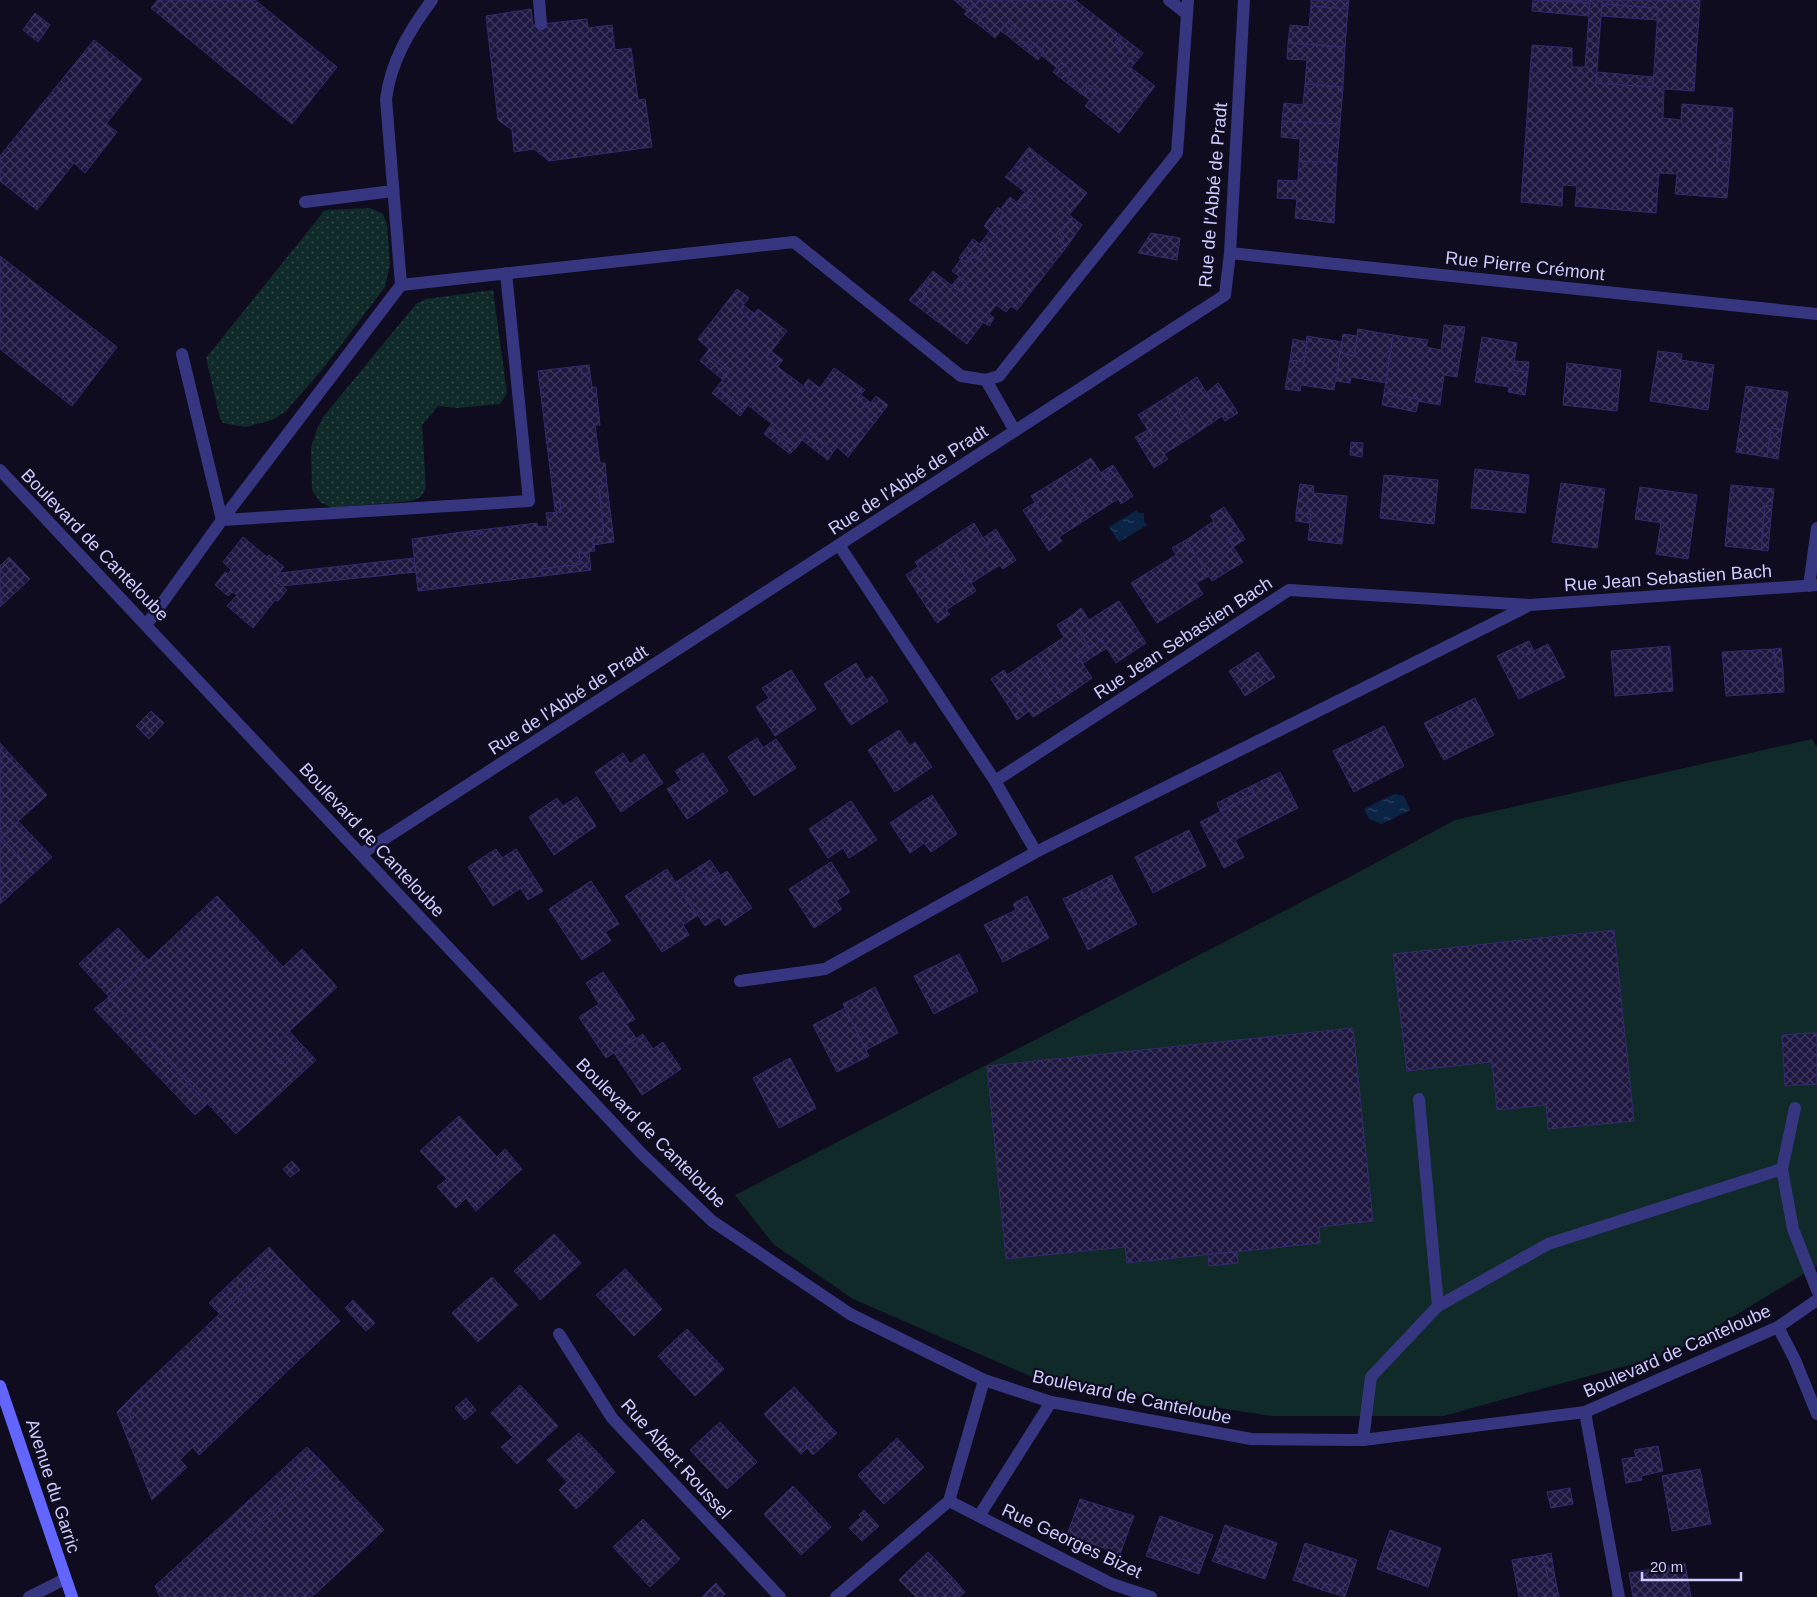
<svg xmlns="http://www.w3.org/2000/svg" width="1817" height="1597" font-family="Helvetica,sans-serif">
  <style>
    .park { fill: url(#park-dots) }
    .pitch { fill: #0f2a28 }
    .water { fill: url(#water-ripples) }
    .building { fill: url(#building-cross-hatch); stroke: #34296e; fill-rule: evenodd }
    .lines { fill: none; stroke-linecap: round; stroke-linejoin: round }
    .lane { stroke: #363680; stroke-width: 12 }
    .street { stroke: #363680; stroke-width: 12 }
    .secondary { stroke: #6265ff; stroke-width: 12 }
    .labels { text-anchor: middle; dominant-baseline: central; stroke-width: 4.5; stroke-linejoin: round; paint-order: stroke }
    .street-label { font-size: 18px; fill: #cecbff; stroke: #0f0c20 }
  </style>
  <defs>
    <pattern id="park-dots" width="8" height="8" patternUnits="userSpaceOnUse" patternTransform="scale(1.25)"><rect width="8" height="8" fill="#0f2a28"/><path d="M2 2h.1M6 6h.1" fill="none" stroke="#314848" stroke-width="1.8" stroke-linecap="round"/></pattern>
    <pattern id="water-ripples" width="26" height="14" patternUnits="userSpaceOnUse" patternTransform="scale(1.25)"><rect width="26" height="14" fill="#0b2445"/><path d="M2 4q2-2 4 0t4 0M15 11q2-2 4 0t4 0" fill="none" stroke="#2d4261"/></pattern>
    <pattern id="building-cross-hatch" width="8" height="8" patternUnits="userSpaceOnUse" patternTransform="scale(1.25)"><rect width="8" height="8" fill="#1e1841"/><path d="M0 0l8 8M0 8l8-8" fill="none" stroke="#3e385e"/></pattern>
  </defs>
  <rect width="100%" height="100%" fill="#0f0c20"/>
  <path class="park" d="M370,208L383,214L387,224L390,264L385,287L322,370L285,412L272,420L245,427L223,423L220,418L206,358L325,210Z
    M493,290L507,393L500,404L457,408L438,406L422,425L426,488L421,497L411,501L332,508L320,502L312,490L311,448L316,432L323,417L416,304L426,299Z"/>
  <path class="pitch" d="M1812,739L1817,747V1266L1673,1353L1443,1416H1271L1039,1380L853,1299L773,1244L735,1195L1344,880L1455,820Z"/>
  <path class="water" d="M1137,510L1138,513H1144V521L1147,525L1119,542L1109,527Z
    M1394,794L1404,796L1410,810L1382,824L1369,819L1364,809Z"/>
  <path class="building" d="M158,0H255L337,67L292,124L151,8Z
    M954,0H1075L1121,36L1115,42L1121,46L1118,50L1135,63L1131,68L1155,86L1119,133L1085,106L1097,91L1089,85L1083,95L1072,87L1075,83L1067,77L1072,71L1061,63L1057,68L1041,55L1044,51L1033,42L1030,47L1023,41L1019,45L1009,37L1016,28L1007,22L995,38L983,28L985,24L979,18L983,13L972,4L967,11Z
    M1311,0H1349L1348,9L1311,6Z
    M1533,0L1590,3L1588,16L1532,11Z
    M1542,0H1700L1694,91L1664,89L1663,118L1681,120L1682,104L1733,108L1731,144L1718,143L1717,161L1730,162L1727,198L1675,194L1677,174L1659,173L1656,213L1575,206L1577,186L1563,185L1562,206L1521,202L1532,45L1572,48V67H1585L1590,3ZM1602,4L1658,8L1653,87L1596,83Z
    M972,4L983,13L979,18L985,24L983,28L964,14Z
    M1602,4L1658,8L1657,20L1601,16Z
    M1311,6L1348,9L1345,47L1288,43L1290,25L1309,27Z
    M531,9L533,25L587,19L588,28L612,25L615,50L631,48L638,100L645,99L652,147L549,161L534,149L514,152L512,130L498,120L486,16Z
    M35,13L50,25L38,42L23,30Z
    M1007,22L1016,28L1009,37L1001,31Z
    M1121,36L1143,53L1135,63L1118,50L1121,46L1115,42Z
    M94,40L142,79L106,124L117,132L85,173L74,163L37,210L0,181V156Z
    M1023,41L1030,47L1033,42L1044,51L1038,60L1019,45Z
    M1288,43L1345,47L1343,87L1305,84L1307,60L1287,59Z
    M1061,63L1072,71L1067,77L1075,83L1072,87L1053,72Z
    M1597,72L1653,77V87L1596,83Z
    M1305,84L1343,87L1340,124L1282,121L1284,103L1303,105Z
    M1089,85L1097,91L1090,100L1083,95Z
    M1282,121L1340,124L1337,163L1299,161L1300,139L1281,137Z
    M1718,143L1731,144L1730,162L1717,161Z
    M1029,147L1036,153L1026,165L1023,162L1017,169L1014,167Z
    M1036,153L1087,193L1069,215L1073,218L1059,234L1064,238L1060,244L1065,249L1017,310L1011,306L1006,312L996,305L989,314L994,318L989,326L983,322L967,344L917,306L927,295L923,291L929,284L925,281L933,271L960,292L968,283L952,271L961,259L966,262L971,255L977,259L986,249L980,244L990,231L995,236L1004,226L998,221L1004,213L1000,210L1010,197L1025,209L1033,198L1005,177L1014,167L1017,169L1023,162L1026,165Z
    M1299,161L1337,163L1334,223L1295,218L1297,199L1277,198L1278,180L1298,181Z
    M1024,193L1033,198L1025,209L1017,202Z
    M998,207L1004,213L998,221L1004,226L995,236L984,226Z
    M1073,218L1082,225L1065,249L1060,244L1064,238L1059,234Z
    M1151,233L1180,238L1177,260L1138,253Z
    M973,239L986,249L977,259L971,255L966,262L959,258Z
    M0,256L117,347L72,406L0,349Z
    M959,277L968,283L960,292L951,286Z
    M925,281L929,284L923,291L927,295L917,306L909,300Z
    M737,289L749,298L739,311L750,319L758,309L787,331L766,358L815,395L834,368L865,390L857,398L868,407L876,396L888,405L848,457L837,447L833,452L808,432L796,448L769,427L772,424L748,405L745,409L717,387L729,372L706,353L709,349L698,339Z
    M743,305L755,314L750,319L739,311Z
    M1444,325L1465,327L1457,377L1444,375L1440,405L1418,401L1419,399L1384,393L1393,335L1428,340L1426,347L1441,350Z
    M1358,329L1393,335L1386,383L1351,377L1350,383L1336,381L1340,353L1354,356Z
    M1343,334L1357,336L1354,356L1340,353Z
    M1307,336L1342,342L1334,390L1301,385L1300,391L1285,389L1290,360L1304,362Z
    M1482,337L1517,343L1513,370L1528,372L1525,395L1508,392L1509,387L1475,382Z
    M1293,339L1307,342L1304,362L1290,360Z
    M771,351L783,360L778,366L766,358Z
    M1658,351L1682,354L1681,360L1714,365L1708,410L1650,401Z
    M706,353L729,372L723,380L700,361Z
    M1514,361L1529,362L1528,372L1513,370Z
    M1567,363L1621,370L1617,411L1563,405Z
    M589,365L590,373L582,374L580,366Z
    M580,366L582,374L590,373L592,387H596L600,425H595L600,463H605L607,485L599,486L604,536L593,538L595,551L579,553L581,564L541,569L543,576L418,591L412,539L470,531V536L481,534L480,530L537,523L538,527L548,526L546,513L561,512L560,502H554L538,371Z
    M1197,377L1210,399L1223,390L1238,413L1225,421L1222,416L1194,435L1168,396Z
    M808,379L820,388L815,395L804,385Z
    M1218,383L1223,390L1210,399L1207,392Z
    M1746,386L1788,392L1782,430L1771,428L1767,457L1736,452Z
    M717,387L745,409L740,416L712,393Z
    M1384,393L1419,399L1416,412L1382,405Z
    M861,395L871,403L868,407L857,398Z
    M1168,396L1194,435L1164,454L1168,459L1154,468L1140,445L1152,436L1138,415Z
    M769,427L796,448L790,454L764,434Z
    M1771,428L1782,430L1778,459L1767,457Z
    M1148,430L1152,436L1140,445L1135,437Z
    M808,432L833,452L828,460L802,440Z
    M1351,442L1363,443L1362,457L1350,455Z
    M1091,458L1106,480L1111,478L1106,469L1113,465L1133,496L1121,504L1118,499L1088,518L1062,477Z
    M1106,469L1111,478L1106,480L1101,473Z
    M1475,469L1529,475L1525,513L1471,508Z
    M1384,475L1438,480L1434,524L1380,518Z
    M1062,477L1088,518L1059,537L1062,541L1049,551L1033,526L1046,518L1031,496Z
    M1561,483L1605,489L1597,548L1552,542Z
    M1300,484L1314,486L1313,493L1347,496L1342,544L1308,540L1311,514L1296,513Z
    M607,485L614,542L593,545V538L604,536L599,486Z
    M1731,485L1774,489L1772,506L1765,505L1761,550L1725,546Z
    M1640,487L1697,495L1688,559L1656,554L1661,523L1635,519Z
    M554,502H560L561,512L555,511Z
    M1036,502L1046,518L1033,526L1023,510Z
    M1765,505L1772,506L1768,551L1761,550Z
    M1224,507L1240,531L1228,539L1243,562L1212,581L1186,540L1214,521L1210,516Z
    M1296,513L1311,514L1309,523L1296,521Z
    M974,523L987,545L1000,536L1016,560L1003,569L1000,565L971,583L945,542Z
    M996,529L1000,536L987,545L983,538Z
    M480,530L481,534L470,536V531Z
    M1240,531L1245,539L1233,547L1228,539Z
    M243,537L267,557L269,555L284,567L274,579L287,590L278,601L275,600L253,628L227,606L237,595L232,592L228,596L215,585L225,572L228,574L231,570L223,562Z
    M1186,540L1209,576L1196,583L1203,594L1157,623L1131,583L1176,555L1172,548Z
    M945,542L976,591L946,610L950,614L937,623L916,591L929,583L915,562Z
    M589,552L591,570L543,576L541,569L581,564L579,553Z
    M9,557L30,579L0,607V566Z
    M414,558L416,572L282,586L274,579L279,573Z
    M918,567L929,583L916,591L906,575Z
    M1119,601L1146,643L1116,663L1102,640L1089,647L1070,617L1081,608L1089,620Z
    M1070,617L1089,647L1077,655L1092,678L1063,698L1036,656L1064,637L1057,625Z
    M1102,640L1107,648L1094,656L1089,647Z
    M1529,641L1534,651L1524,656L1518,646Z
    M1548,644L1565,677L1519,699L1497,656L1518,646L1524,656Z
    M1670,646L1673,691L1615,696L1611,651Z
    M1089,647L1094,656L1082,664L1077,655Z
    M1781,648L1783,669L1776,668L1774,649Z
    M1774,649L1776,668L1783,669L1784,692L1726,696L1722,652Z
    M1258,652L1268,667L1249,679L1240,664Z
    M1036,656L1063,698L1033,717L1018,694L1006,702L991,679L1004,670L1007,675Z
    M856,663L866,680L872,676L888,701L851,725L824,684Z
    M1240,664L1249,679L1268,667L1275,677L1245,696L1229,671Z
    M791,670L816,709L775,736L756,707L769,698L762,688Z
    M1018,694L1029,711L1017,720L1006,702Z
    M1475,698L1494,735L1444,760L1424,723Z
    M151,711L164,723L149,739L136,726Z
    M1384,726L1404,766L1354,792L1333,751Z
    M899,730L910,746L915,742L932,767L895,792L868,750Z
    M757,738L763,748L776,739L796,768L754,796L728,757Z
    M0,743L47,795L1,837L34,873L0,904Z
    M623,753L630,764L644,754L663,783L621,812L595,772Z
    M703,753L728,791L687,819L667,789L681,780L675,771Z
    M1280,772L1298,808L1235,840L1244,857L1224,868L1200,822L1255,794L1251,786Z
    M1251,786L1255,794L1220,811L1217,803Z
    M932,795L957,834L931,852L924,843L910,853L890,823Z
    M577,797L596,826L554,855L529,817L557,798L563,806Z
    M851,801L877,840L849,858L843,848L828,858L809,829Z
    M18,821L52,857L34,873L1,837Z
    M1189,830L1206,866L1153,893L1135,857Z
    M496,849L502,858L516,849L535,879L493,906L468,867Z
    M710,860L720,875L709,883L699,867Z
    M831,862L850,892L836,901L842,909L814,928L789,889Z
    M699,867L709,883L727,871L752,908L725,926L719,917L705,926L676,882Z
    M667,869L697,916L683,925L689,935L662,952L625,896Z
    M1112,875L1115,882L1084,899L1080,891Z
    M535,879L543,891L528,900L520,888Z
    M591,881L619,924L605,932L611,941L582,960L549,909Z
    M1115,882L1137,924L1088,950L1063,899L1080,891L1084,899Z
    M217,896L283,967L302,949L337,987L269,1050L281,1064L301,1044L316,1060L236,1134L109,997Z
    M1027,896L1049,938L1003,962L984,925L1016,910L1013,904Z
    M118,928L148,960L109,997L79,964Z
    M1614,930L1634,1121L1548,1129L1546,1105L1497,1110L1492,1062L1407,1071L1393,954Z
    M959,954L978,991L934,1014L914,976Z
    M603,972L635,1019L626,1024L636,1038L606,1058L579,1017L599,1004L586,983Z
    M875,987L898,1033L866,1050L843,1004Z
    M109,997L207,1104L195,1115L94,1009Z
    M845,1008L869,1056L837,1072L813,1025Z
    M1353,1028L1373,1221L1319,1227L1320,1243L1282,1247L1127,1263L1125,1247L1006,1259L987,1066Z
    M289,1031L301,1044L281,1064L269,1050Z
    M1808,1033H1817V1084L1785,1086L1782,1035Z
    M643,1034L653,1049L663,1042L681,1069L642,1095L614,1053Z
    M790,1058L816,1108L779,1128L753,1078Z
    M459,1116L497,1157L505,1149L522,1169L476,1211L466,1198L456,1208L437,1187L447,1179L420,1151Z
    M292,1161L300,1170L290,1177L283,1169Z
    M554,1234L581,1263L559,1283L553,1277L536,1294L514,1271Z
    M269,1247L279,1258L220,1314L209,1303Z
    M1237,1252L1238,1263L1209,1266L1208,1254Z
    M279,1258L340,1321L199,1455L193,1447L180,1460L187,1467L152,1500L125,1432L134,1426L128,1410L143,1396L138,1391Z
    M625,1269L662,1309L634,1336L613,1313L619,1309L602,1290Z
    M492,1277L518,1305L478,1342L452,1313Z
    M553,1277L559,1283L540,1300L536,1294Z
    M602,1290L619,1309L613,1313L596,1295Z
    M353,1300L375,1323L366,1331L345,1308Z
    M687,1329L724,1369L695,1396L658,1356Z
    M520,1385L558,1426L517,1464L501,1447L513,1437L491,1413Z
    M794,1387L830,1426L807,1448L791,1430L784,1436L764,1414Z
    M138,1391L143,1396L128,1410L134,1426L125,1432L117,1412Z
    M466,1398L476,1410L465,1420L455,1408Z
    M720,1422L757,1462L727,1489L707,1468L713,1462L695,1445Z
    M830,1426L837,1433L813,1455L807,1448Z
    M791,1430L807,1448L801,1454L784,1436Z
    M579,1433L595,1450L588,1455L573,1438Z
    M573,1438L588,1455L595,1450L615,1472L585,1501L547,1460Z
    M897,1438L924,1467L902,1488L896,1482L879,1499L858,1475Z
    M695,1445L713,1462L707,1468L690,1450Z
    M1658,1446L1663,1471L1641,1476L1642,1480L1626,1483L1622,1459L1636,1457L1634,1450Z
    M307,1447L324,1464L250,1533L234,1514Z
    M324,1464L384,1530L312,1597H242L240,1595L238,1597H160L155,1586L234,1514L250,1533Z
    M1700,1469L1711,1524L1672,1531L1662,1476Z
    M567,1482L585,1501L576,1509L559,1490Z
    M896,1482L902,1488L884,1504L879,1499Z
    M793,1486L831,1527L801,1555L764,1514Z
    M1570,1488L1573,1504L1551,1508L1547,1492Z
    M1080,1499L1134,1516L1120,1554L1067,1535Z
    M864,1510L879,1526L862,1541L849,1528L861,1517L859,1515Z
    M1160,1516L1213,1535L1202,1566L1180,1558L1176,1566L1146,1556Z
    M643,1519L660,1537L653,1542L637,1525Z
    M637,1525L653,1542L660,1537L680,1559L650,1587L613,1547Z
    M1225,1525L1277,1543L1265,1579L1236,1569L1237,1562L1215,1554Z
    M1390,1530L1441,1548L1428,1587L1400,1577L1402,1570L1379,1561Z
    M1305,1543L1357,1560L1347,1590L1324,1583L1322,1590L1293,1580Z
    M928,1552L949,1574L944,1579L960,1597H916L899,1580Z
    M1551,1553L1555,1577L1548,1579L1543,1555Z
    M1215,1554L1237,1562L1236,1569L1212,1561Z
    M1543,1555L1548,1579L1555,1577L1559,1597H1519L1512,1560Z
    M1180,1558L1202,1566L1199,1574L1176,1566Z
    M1379,1561L1402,1570L1400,1577L1377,1569Z
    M1685,1563L1691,1597H1633L1629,1573Z
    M949,1574L965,1592L960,1596L944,1579Z
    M716,1583L725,1594L722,1597H702Z
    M1324,1583L1347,1590L1345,1597L1322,1590Z"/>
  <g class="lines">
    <path class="lane" d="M432,0C409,31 391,61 386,99L401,285L794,242L961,376L986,380L999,376L1177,153L1188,0
      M539,0L541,24
      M1169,0L1187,14
      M305,202L393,191
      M182,354L222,520L529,501L506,273
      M986,380L1015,431
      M147,624L222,520L401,285
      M1419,1099L1438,1306
      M1795,1108L1782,1169L1793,1229L1817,1290
      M1363,1440L1371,1377L1438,1306L1548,1244L1782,1169"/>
    <path class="street" d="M1230,253L1817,314
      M0,470L642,1154L712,1221L850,1314L984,1380L1051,1402L1251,1439L1363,1440L1585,1412L1778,1327L1817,1300
      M839,545L995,781L1036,852
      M1809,586L1817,528
      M995,781L1289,590L1530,605L1817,585
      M361,854L1225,295L1230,253L1244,0
      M740,981L825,969L1036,852L1530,605
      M1778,1327L1795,1360L1817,1414
      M559,1334L612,1418L780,1597
      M1585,1412L1619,1597
      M949,1501L984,1380
      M979,1516L1051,1402
      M29,1597L65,1579
      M836,1597L949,1501L1112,1584L1151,1597"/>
    <path class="secondary" d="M0,1386L72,1597"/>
  </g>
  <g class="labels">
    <g class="street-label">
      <text transform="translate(1213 195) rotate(-85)">Rue de l'Abbé de Pradt</text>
      <text transform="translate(1525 266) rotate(6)">Rue Pierre Crémont</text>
      <text transform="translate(908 480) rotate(-33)">Rue de l'Abbé de Pradt</text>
      <text transform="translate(95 545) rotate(46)">Boulevard de Canteloube</text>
      <text transform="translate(1668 578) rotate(-4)">Rue Jean Sebastien Bach</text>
      <text transform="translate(1183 638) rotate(-33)">Rue Jean Sebastien Bach</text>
      <text transform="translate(568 700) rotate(-33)">Rue de l'Abbé de Pradt</text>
      <text transform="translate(372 840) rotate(47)">Boulevard de Canteloube</text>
      <text transform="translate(651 1133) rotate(45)">Boulevard de Canteloube</text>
      <text transform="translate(1677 1351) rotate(-24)">Boulevard de Canteloube</text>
      <text transform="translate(1132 1397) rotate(12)">Boulevard de Canteloube</text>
      <text transform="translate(676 1459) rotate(48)">Rue Albert Roussel</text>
      <text transform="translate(53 1486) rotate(72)">Avenue du Garric</text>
      <text transform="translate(1072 1541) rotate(25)">Rue Georges Bizet</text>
    </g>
  </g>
  <path d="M1642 1572v8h99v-8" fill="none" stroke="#cecbff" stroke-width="2.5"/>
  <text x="1650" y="1572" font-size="15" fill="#cecbff" stroke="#0f0c20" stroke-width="4" paint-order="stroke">20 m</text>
</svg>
